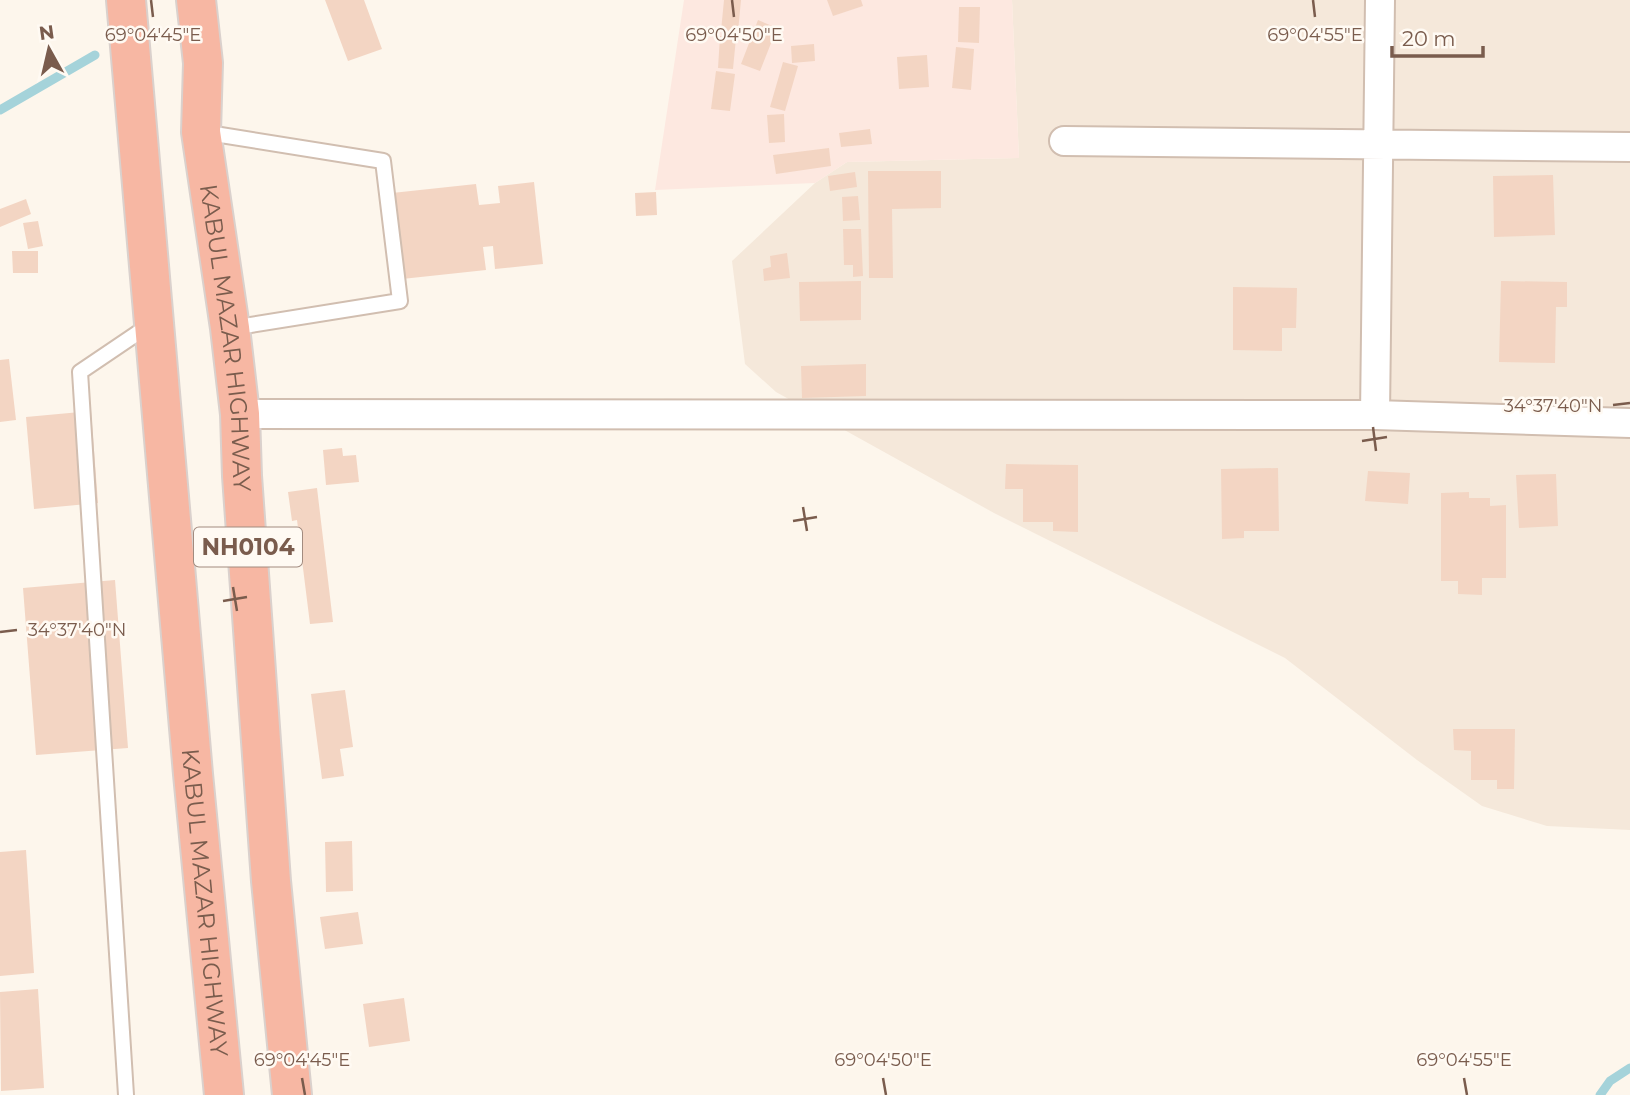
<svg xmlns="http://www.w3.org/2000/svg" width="1630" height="1095" font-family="Montserrat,sans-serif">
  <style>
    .residential { fill: #f5e8da }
    .commercial { fill: #fde8e0 }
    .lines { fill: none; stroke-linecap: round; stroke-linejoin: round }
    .stream { stroke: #a5d3da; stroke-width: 9 }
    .building { fill: #f3d5c3 }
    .lane-casing { stroke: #d1beb0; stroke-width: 18 }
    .street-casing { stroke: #d1beb0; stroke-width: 32 }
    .highway-casing { stroke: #dad1cd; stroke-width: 42 }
    .lane { stroke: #fff; stroke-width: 14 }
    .street { stroke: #fff; stroke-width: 28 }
    .highway { stroke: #f7b7a3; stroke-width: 38 }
    .ticks { fill: none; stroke: #7a5c4d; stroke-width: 2.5 }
    .labels { text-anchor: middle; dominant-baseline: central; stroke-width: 5; stroke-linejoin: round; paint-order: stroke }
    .shield { fill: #fffaf3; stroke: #a28b7f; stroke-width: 2 }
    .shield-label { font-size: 23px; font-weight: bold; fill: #7a5c4d }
    .street-label { font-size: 24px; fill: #7a5c4d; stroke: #fffaf3 }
    .ticks-label { font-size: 18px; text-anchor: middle; fill: #7a5c4d; stroke: #fffaf3; stroke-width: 5; stroke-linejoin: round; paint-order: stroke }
  </style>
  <rect width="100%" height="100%" fill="#fdf6ec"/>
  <path class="residential" d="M1012,0H1630V830L1547,826L1482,806L1417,760L1285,658L994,513L776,392L745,364L732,261L815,183L847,162L1019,158Z"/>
  <path class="commercial" d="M684,0H1012L1019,158L847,162L815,183L655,190Z"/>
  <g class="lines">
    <path class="stream" d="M0,110L95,55
      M1600,1095L1610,1081L1630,1068"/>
  </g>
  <path class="building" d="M325,0H364L382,49L348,61Z
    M724,0H741L738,32L721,31Z
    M827,0H861L863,6L833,16Z
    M959,7H980L979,43L958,42Z
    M758,20L777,28L760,71L741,64Z
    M720,36L736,38L733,69L718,68Z
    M814,44L815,61L792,63L791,46Z
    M956,47L974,49L971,90L952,88Z
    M927,55L929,87L899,89L897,57Z
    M783,62L798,66L785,111L770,107Z
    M716,71L735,74L730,111L711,109Z
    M784,114L785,142L769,143L767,115Z
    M870,129L872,144L841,147L839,133Z
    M829,148L831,166L776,174L773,155Z
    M868,171H941V208L892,209L893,278H869Z
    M855,172L857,187L830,191L828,176Z
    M1553,175L1555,235L1494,237L1493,176Z
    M534,182L543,264L495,269L493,246L483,247L486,270L402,279L392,193L476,184L479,205L500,203L498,186Z
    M656,192L657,215L636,216L635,193Z
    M858,196L860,220L843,221L842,197Z
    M26,199L31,214L0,227V209Z
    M38,221L43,246L28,249L23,223Z
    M843,229H861L863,276L853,277V265H844Z
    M12,251H38V273H13Z
    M787,253L790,278L764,281L763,269L771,267L770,256Z
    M861,281V320L800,321L799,282Z
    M1501,281L1567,282V307H1556L1555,363L1499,362Z
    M1233,287L1297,288L1296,328H1282V351L1233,350Z
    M9,359L16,420L0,422V360Z
    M866,364V396L802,398L801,366Z
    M91,411L98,503L34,509L26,417Z
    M342,448L343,456L356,455L359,482L326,485L323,450Z
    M1006,464L1078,465V532L1053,531V522H1023V489H1005Z
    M1278,468L1279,531H1244V538L1222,539L1221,469Z
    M1368,471L1410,473L1408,504L1365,501Z
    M1556,474L1558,526L1519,528L1516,475Z
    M317,488L333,622L310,624L297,520L292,521L288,492Z
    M1469,492V498H1490V506L1506,505V578H1482V595L1458,594V581H1441V493Z
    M115,580L128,748L36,755L23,588Z
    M345,690L353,747L340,749L344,776L322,779L311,694Z
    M1453,729H1515L1514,789H1497V780H1471V751L1454,750Z
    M352,841L353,891L326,892L325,842Z
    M26,850L34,973L0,976V852Z
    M358,912L363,944L325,949L320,917Z
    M38,989L44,1088L1,1091L0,992Z
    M404,998L410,1041L369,1047L363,1004Z"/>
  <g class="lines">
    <g class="lane-casing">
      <path id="lane" d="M202,132L383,161L400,301L232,328
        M126,1095L80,372L151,324"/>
    </g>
    <g class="street-casing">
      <path id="street" d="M1064,141L1630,147
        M240,414L1375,415L1630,423
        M1375,415L1380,0"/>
    </g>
    <g class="highway-casing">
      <g id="highway">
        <path id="s1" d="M126,0L193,774L224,1095"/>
        <path id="s2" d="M196,0L203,63L201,132L230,328L240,414L242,476L271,881L292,1095"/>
      </g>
    </g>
    <use href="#lane" class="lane"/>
    <use href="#street" class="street"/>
    <use href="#highway" class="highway"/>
  </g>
  <path class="ticks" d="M151,0L153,17M732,0L734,17M1313,0L1315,17M1613,405L1630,403M1373,427L1376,451M1362,441L1387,437M803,507L807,531M793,521L817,517M233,587L237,611M223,601L247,597M0,632L17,630M302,1078L305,1095M883,1078L886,1095M1464,1078L1467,1095"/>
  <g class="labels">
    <rect class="shield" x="194" y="527.5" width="108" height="39" rx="5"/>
    <g class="shield-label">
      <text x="248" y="547">NH0104</text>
    </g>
    <g class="street-label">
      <text stroke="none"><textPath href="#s2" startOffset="340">KABUL MAZAR HIGHWAY</textPath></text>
      <text stroke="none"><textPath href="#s1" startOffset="906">KABUL MAZAR HIGHWAY</textPath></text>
    </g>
  </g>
  <g class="ticks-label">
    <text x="153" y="41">69°04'45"E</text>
    <text x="734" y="41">69°04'50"E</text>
    <text x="1315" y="41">69°04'55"E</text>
    <text x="1553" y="412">34°37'40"N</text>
    <text x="77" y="636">34°37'40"N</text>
    <text x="302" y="1066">69°04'45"E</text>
    <text x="883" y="1066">69°04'50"E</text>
    <text x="1464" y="1066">69°04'55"E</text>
  </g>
  <g transform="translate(49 49) rotate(352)" stroke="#fffaf3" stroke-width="5" paint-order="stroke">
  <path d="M0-5L12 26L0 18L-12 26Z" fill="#7a5c4d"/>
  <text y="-10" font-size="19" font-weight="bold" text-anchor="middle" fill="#7a5c4d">N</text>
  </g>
  <path d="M1392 46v10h91v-10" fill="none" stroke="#7a5c4d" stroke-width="3.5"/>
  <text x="1402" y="46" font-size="21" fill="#7a5c4d" stroke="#fffaf3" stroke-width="5" paint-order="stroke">20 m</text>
</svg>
